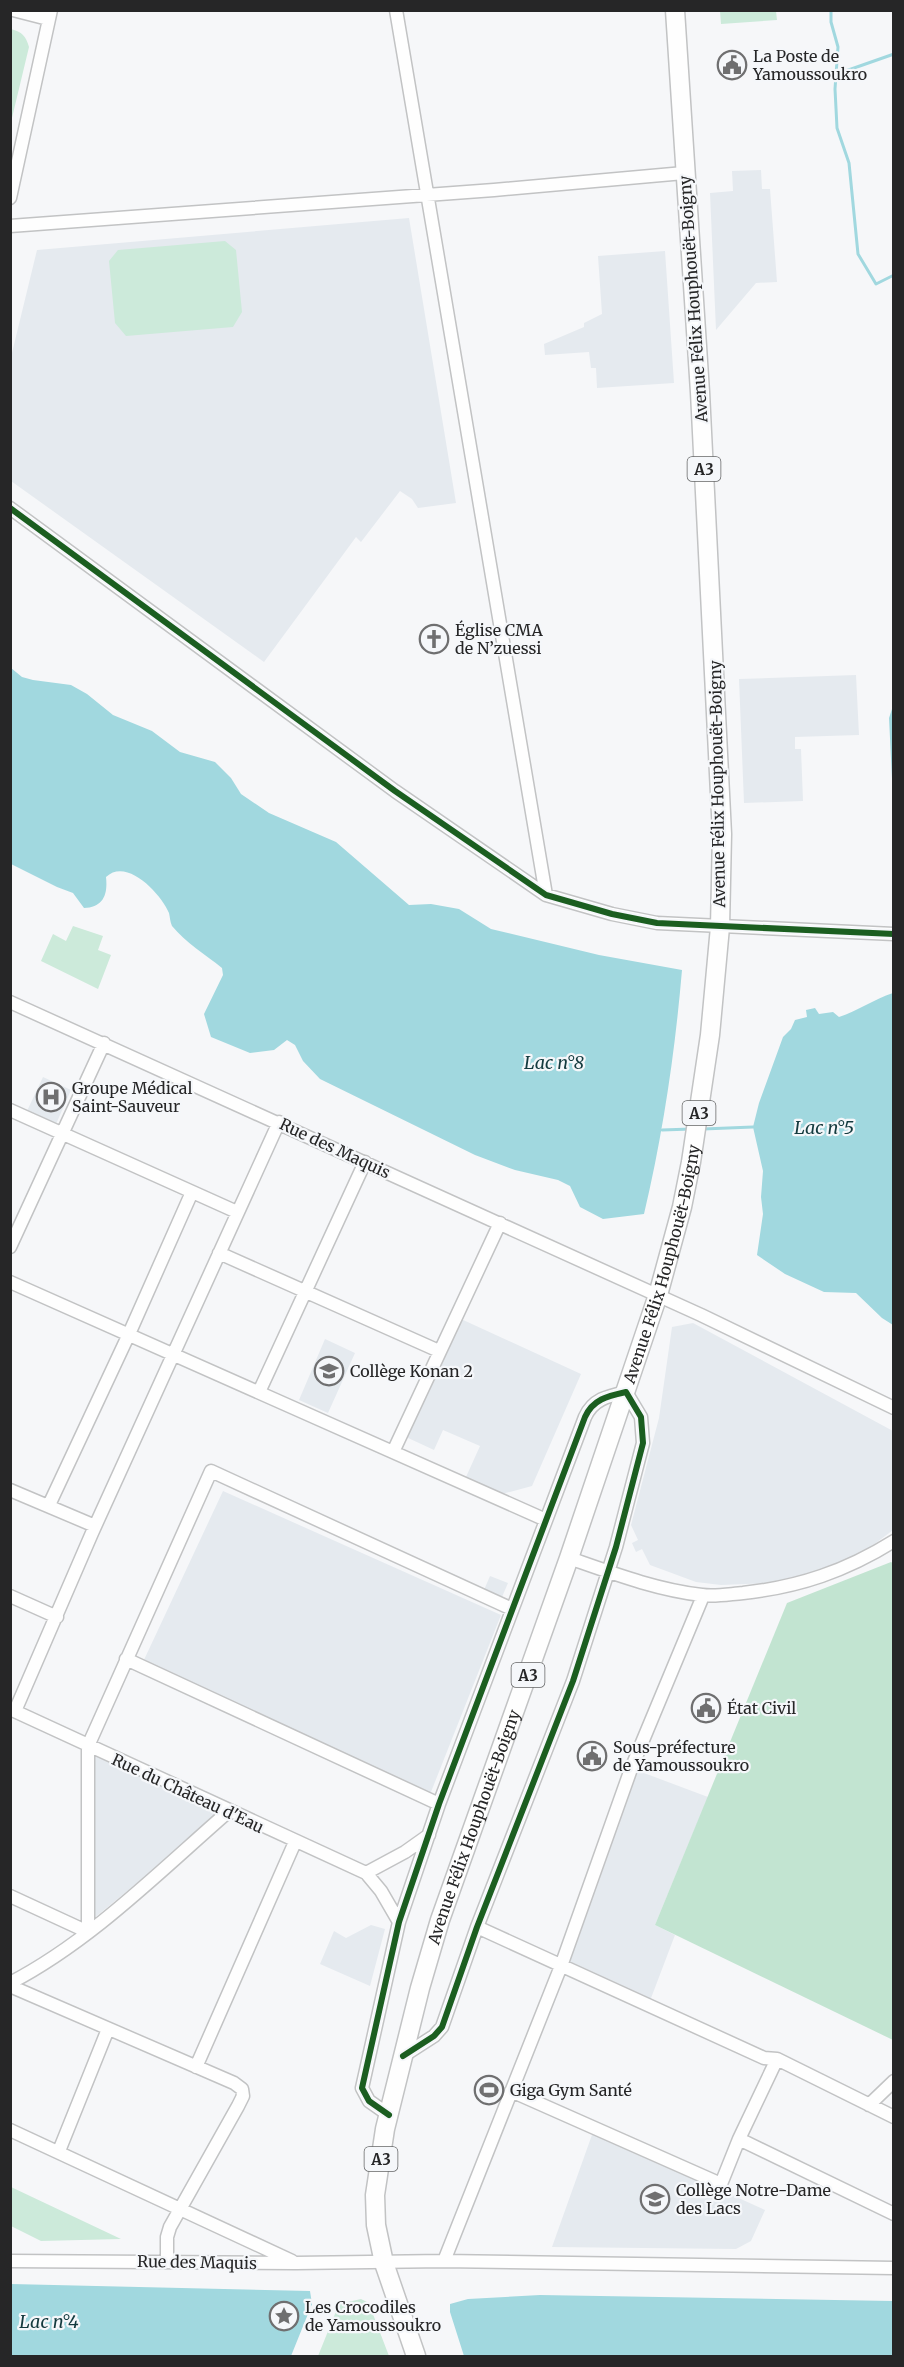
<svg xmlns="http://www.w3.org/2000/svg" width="904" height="2367" font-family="Merriweather,serif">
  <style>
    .built { fill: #e5eaef }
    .green { fill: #cceada }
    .forest { fill: #c2e4d1 }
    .water { fill: #a1d8df }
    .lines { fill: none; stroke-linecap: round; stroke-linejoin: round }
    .stream { stroke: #a1d8df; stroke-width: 3 }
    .minor-casing { stroke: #c2c3c4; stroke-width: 15 }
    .highway-casing { stroke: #c2c3c4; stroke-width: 21 }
    .minor { stroke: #fefefe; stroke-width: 12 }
    .highway { stroke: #fefefe; stroke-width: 18 }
    .cycleway-casing { stroke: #f5f7fa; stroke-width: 10 }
    .cycleway { stroke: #1b5e20; stroke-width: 6 }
    .labels { text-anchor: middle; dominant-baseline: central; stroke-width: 4.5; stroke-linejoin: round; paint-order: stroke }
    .shield { fill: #f5f7fa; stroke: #646566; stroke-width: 1.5 }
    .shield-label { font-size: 15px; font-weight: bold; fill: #262627 }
    .poi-label { font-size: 16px; fill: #262627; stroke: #f5f7fa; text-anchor: start }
    .street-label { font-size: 16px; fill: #262627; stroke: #f5f7fa }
    .water-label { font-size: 18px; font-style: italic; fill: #143b3f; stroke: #f5f7fa }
  </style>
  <rect width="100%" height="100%" fill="#f6f7f9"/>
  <path class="built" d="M761,170L762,189H770L777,282L756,283L716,330L710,193L733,191L732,171Z
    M409,218L456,503L418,508L412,499L400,491L361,542L356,537L264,662L11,481V357L37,250Z
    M665,251L674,383L597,388L596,368H591L589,352L545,355L544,344L584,327V323L602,314L598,256Z
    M856,675L859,735L795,737V749H801L803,801L744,803L739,679Z
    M43,1077L71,1090L56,1124L27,1111Z
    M461,1319L581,1374L532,1486L502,1494L466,1477L480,1446L443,1430L434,1450L406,1437Z
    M693,1323L893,1431V1530L864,1552L838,1563L805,1576L770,1583L721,1585L696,1582L650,1565L642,1549L636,1552L632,1543L638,1540L631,1525L659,1418L672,1327Z
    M325,1339L355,1353L328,1413L299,1400Z
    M223,1491L501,1615L429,1797L143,1662Z
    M490,1576L508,1583L502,1597L484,1590Z
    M90,1751L221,1814L93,1919Z
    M636,1770L708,1797L655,1925L675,1935L648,2006L561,1966Z
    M371,1925L385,1929L370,1986L320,1964L334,1931L346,1938Z
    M593,2132L765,2210L751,2241L736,2249L552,2247Z"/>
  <path class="green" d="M720,11H776L777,20L721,24Z
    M11,29C22,32 26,36 29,47L11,122Z
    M225,241L236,250L242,312L233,327L126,336L115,323L109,261L118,250Z
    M73,926L103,936L98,950L111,955L98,989L41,961L53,934L66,941Z
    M11,2187L121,2239L41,2241L11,2226Z
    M361,2299L367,2302L371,2309L389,2356H318L339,2304Z"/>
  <path class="forest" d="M891,1562L894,1564L893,2040L655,1925L787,1603Z"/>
  <path class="water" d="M11,668L22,677L33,680L71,685L87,694L113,715L152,731L180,752L215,762L231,778L241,794L269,813L336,842L409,905L431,904L459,909L491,929L599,955L682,970C675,1052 663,1134 644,1214L603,1219L580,1207L570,1186L558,1180L515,1170L475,1155L320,1079L303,1061L295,1045L287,1040L274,1050L250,1053L211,1037L204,1014L223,975L222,968C206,955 185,942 172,926C170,922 170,917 169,913C161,894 127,857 106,877C108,895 103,907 84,908L73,893L57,887L11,864Z
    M893,706V799L889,718Z
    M893,993H894L893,1325L882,1318L856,1293L824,1292L785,1274L757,1255L763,1214L761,1197L763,1171L753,1127L759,1103L783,1037L791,1029L795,1020L807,1017L806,1010L815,1008L819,1014L833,1012L839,1017C858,1011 874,999 893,993Z
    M11,2284L310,2291L312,2304L291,2356H11Z
    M540,2295L893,2301V2356H464L450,2312V2304L468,2299Z"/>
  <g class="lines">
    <path class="stream" d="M831,10V22L838,47L835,89L837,128L849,163L858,254L876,284L894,275
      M837,74L894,54
      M703,1129L753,1127
      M662,1130L691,1129"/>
    <g class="minor-casing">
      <path id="minor" d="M13,10L48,19
        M396,10L546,895
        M10,198L51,10
        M10,226L494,190L684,173
        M10,508L395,791L546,895L612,914L657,923L894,934
        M10,1002L701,1315L894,1408
        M10,1110L237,1212
        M10,1247L104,1043
        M219,1253L439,1351
        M10,1282L546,1520
        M259,1392L365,1162
        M393,1452L500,1223
        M10,1490L95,1526
        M49,1505L129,1334L192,1192
        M569,1558C612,1573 657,1590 702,1595C715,1597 730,1594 743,1593C799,1587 846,1571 894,1541
        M10,1596L57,1617
        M126,1659L439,1804
        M10,1709L366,1873L381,1891L399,1922
        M15,1711L92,1533L279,1122
        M366,1873L405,1852L429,1835
        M10,1896L88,1932V1746L211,1471L512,1609
        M477,1927L764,2058L777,2059L894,2117
        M10,1983C91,1941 160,1871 229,1811
        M10,1986L234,2083L242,2089L243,2096L238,2106L170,2227L167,2237V2261
        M196,2067L295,1842
        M511,2091L721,2184L739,2139L777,2059
        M869,2105L894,2081
        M389,2115L369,2101L362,2088L399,1922L439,1804L585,1417C593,1399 608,1396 626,1392L641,1417L643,1443L616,1547L573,1681L477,1927L442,2027L434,2036L403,2056
        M10,2130L292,2261
        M739,2139L894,2214
        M59,2151L108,2029
        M10,2261L296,2263L444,2261L894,2268
        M444,2261L561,1966L631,1769L703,1596"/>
    </g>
    <g class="highway-casing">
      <g id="highway">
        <path id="s1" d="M416,2356L384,2263L376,2225L375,2195L385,2129L420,1988L440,1920L569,1558L658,1295L682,1207L691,1162L710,1035L720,927L722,834L700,392L675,10"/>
      </g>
    </g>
    <use href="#minor" class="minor"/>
    <use href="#highway" class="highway"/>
    <g class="cycleway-casing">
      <path id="cycleway" d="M10,508L395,791L546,895L612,914L657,923L894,934
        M389,2115L369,2101L362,2088L399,1922L439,1804L585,1417C593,1399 608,1396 626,1392L641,1417L643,1443L616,1547L573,1681L477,1927L442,2027L434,2036L403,2056"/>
    </g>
    <use href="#cycleway" class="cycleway"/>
  </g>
  <defs>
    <g id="civic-ring" transform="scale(1.5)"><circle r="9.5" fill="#f5f7fa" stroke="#6f6f70" stroke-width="1.5"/><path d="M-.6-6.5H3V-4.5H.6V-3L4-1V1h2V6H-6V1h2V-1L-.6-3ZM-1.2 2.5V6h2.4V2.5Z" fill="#6f6f70"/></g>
    <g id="church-ring" transform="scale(1.5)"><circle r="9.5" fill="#f5f7fa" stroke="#6f6f70" stroke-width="1.5"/><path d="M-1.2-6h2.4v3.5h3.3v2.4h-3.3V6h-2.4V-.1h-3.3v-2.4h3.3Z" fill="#6f6f70"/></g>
    <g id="hospital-ring" transform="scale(1.5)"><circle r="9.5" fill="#f5f7fa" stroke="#6f6f70" stroke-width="1.5"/><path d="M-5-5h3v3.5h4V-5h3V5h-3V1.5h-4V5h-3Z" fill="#6f6f70"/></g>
    <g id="school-ring" transform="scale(1.5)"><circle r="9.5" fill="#f5f7fa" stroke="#6f6f70" stroke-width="1.5"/><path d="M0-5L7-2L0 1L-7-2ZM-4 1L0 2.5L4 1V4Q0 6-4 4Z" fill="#6f6f70"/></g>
    <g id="stadium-ring" transform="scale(1.5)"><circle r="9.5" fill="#f5f7fa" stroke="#6f6f70" stroke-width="1.5"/><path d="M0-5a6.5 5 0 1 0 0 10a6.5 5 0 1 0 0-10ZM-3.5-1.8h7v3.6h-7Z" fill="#6f6f70"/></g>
    <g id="sight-ring" transform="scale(1.5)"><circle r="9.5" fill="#f5f7fa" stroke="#6f6f70" stroke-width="1.5"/><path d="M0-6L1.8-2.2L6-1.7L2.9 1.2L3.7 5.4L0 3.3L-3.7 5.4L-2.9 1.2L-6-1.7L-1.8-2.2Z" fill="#6f6f70"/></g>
  </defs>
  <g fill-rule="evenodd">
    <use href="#civic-ring" x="732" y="65"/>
    <use href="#church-ring" x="434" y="639"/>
    <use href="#hospital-ring" x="51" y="1097"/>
    <use href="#school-ring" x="329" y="1371"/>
    <use href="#civic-ring" x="706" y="1708"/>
    <use href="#civic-ring" x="592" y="1756"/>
    <use href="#stadium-ring" x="489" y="2090"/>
    <use href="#school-ring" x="655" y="2199"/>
    <use href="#sight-ring" x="284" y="2316"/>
  </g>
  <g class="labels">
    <g class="shield">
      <rect x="687.5" y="457" width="33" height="24" rx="4.5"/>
      <rect x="682.5" y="1101" width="33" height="24" rx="4.5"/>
      <rect x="511.5" y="1663" width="33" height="24" rx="4.5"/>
      <rect x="364.5" y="2147" width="33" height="24" rx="4.5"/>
    </g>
    <g class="shield-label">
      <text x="704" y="469">A3</text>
      <text x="699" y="1113">A3</text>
      <text x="528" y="1675">A3</text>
      <text x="381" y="2159">A3</text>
    </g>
    <g class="poi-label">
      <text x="753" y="56">La Poste de<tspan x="753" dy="18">Yamoussoukro</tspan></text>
      <text x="455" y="630">Église CMA<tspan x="455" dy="18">de N’zuessi</tspan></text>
      <text x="72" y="1088">Groupe Médical<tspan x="72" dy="18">Saint-Sauveur</tspan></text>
      <text x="350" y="1371">Collège Konan 2</text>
      <text x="727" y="1708">État Civil</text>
      <text x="613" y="1747">Sous-préfecture<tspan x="613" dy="18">de Yamoussoukro</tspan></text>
      <text x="510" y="2090">Giga Gym Santé</text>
      <text x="676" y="2190">Collège Notre-Dame<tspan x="676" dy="18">des Lacs</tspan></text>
      <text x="305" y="2307">Les Crocodiles<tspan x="305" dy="18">de Yamoussoukro</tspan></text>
    </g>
    <g class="street-label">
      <text transform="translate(693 299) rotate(-94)">Avenue Félix Houphouët-Boigny</text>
      <text transform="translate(717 784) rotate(-91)">Avenue Félix Houphouët-Boigny</text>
      <text transform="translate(335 1148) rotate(25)">Rue des Maquis</text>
      <text stroke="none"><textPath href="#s1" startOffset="1143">Avenue Félix Houphouët-Boigny</textPath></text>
      <text transform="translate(188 1793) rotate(25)">Rue du Château d'Eau</text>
      <text stroke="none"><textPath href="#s1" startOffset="549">Avenue Félix Houphouët-Boigny</textPath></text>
      <text transform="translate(197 2262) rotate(1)">Rue des Maquis</text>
    </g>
    <g class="water-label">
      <text x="554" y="1062">Lac n°8</text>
      <text x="824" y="1127">Lac n°5</text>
      <text x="49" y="2321">Lac n°4</text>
    </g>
  </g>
  <rect width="904" height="2367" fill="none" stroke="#262627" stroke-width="24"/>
</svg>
